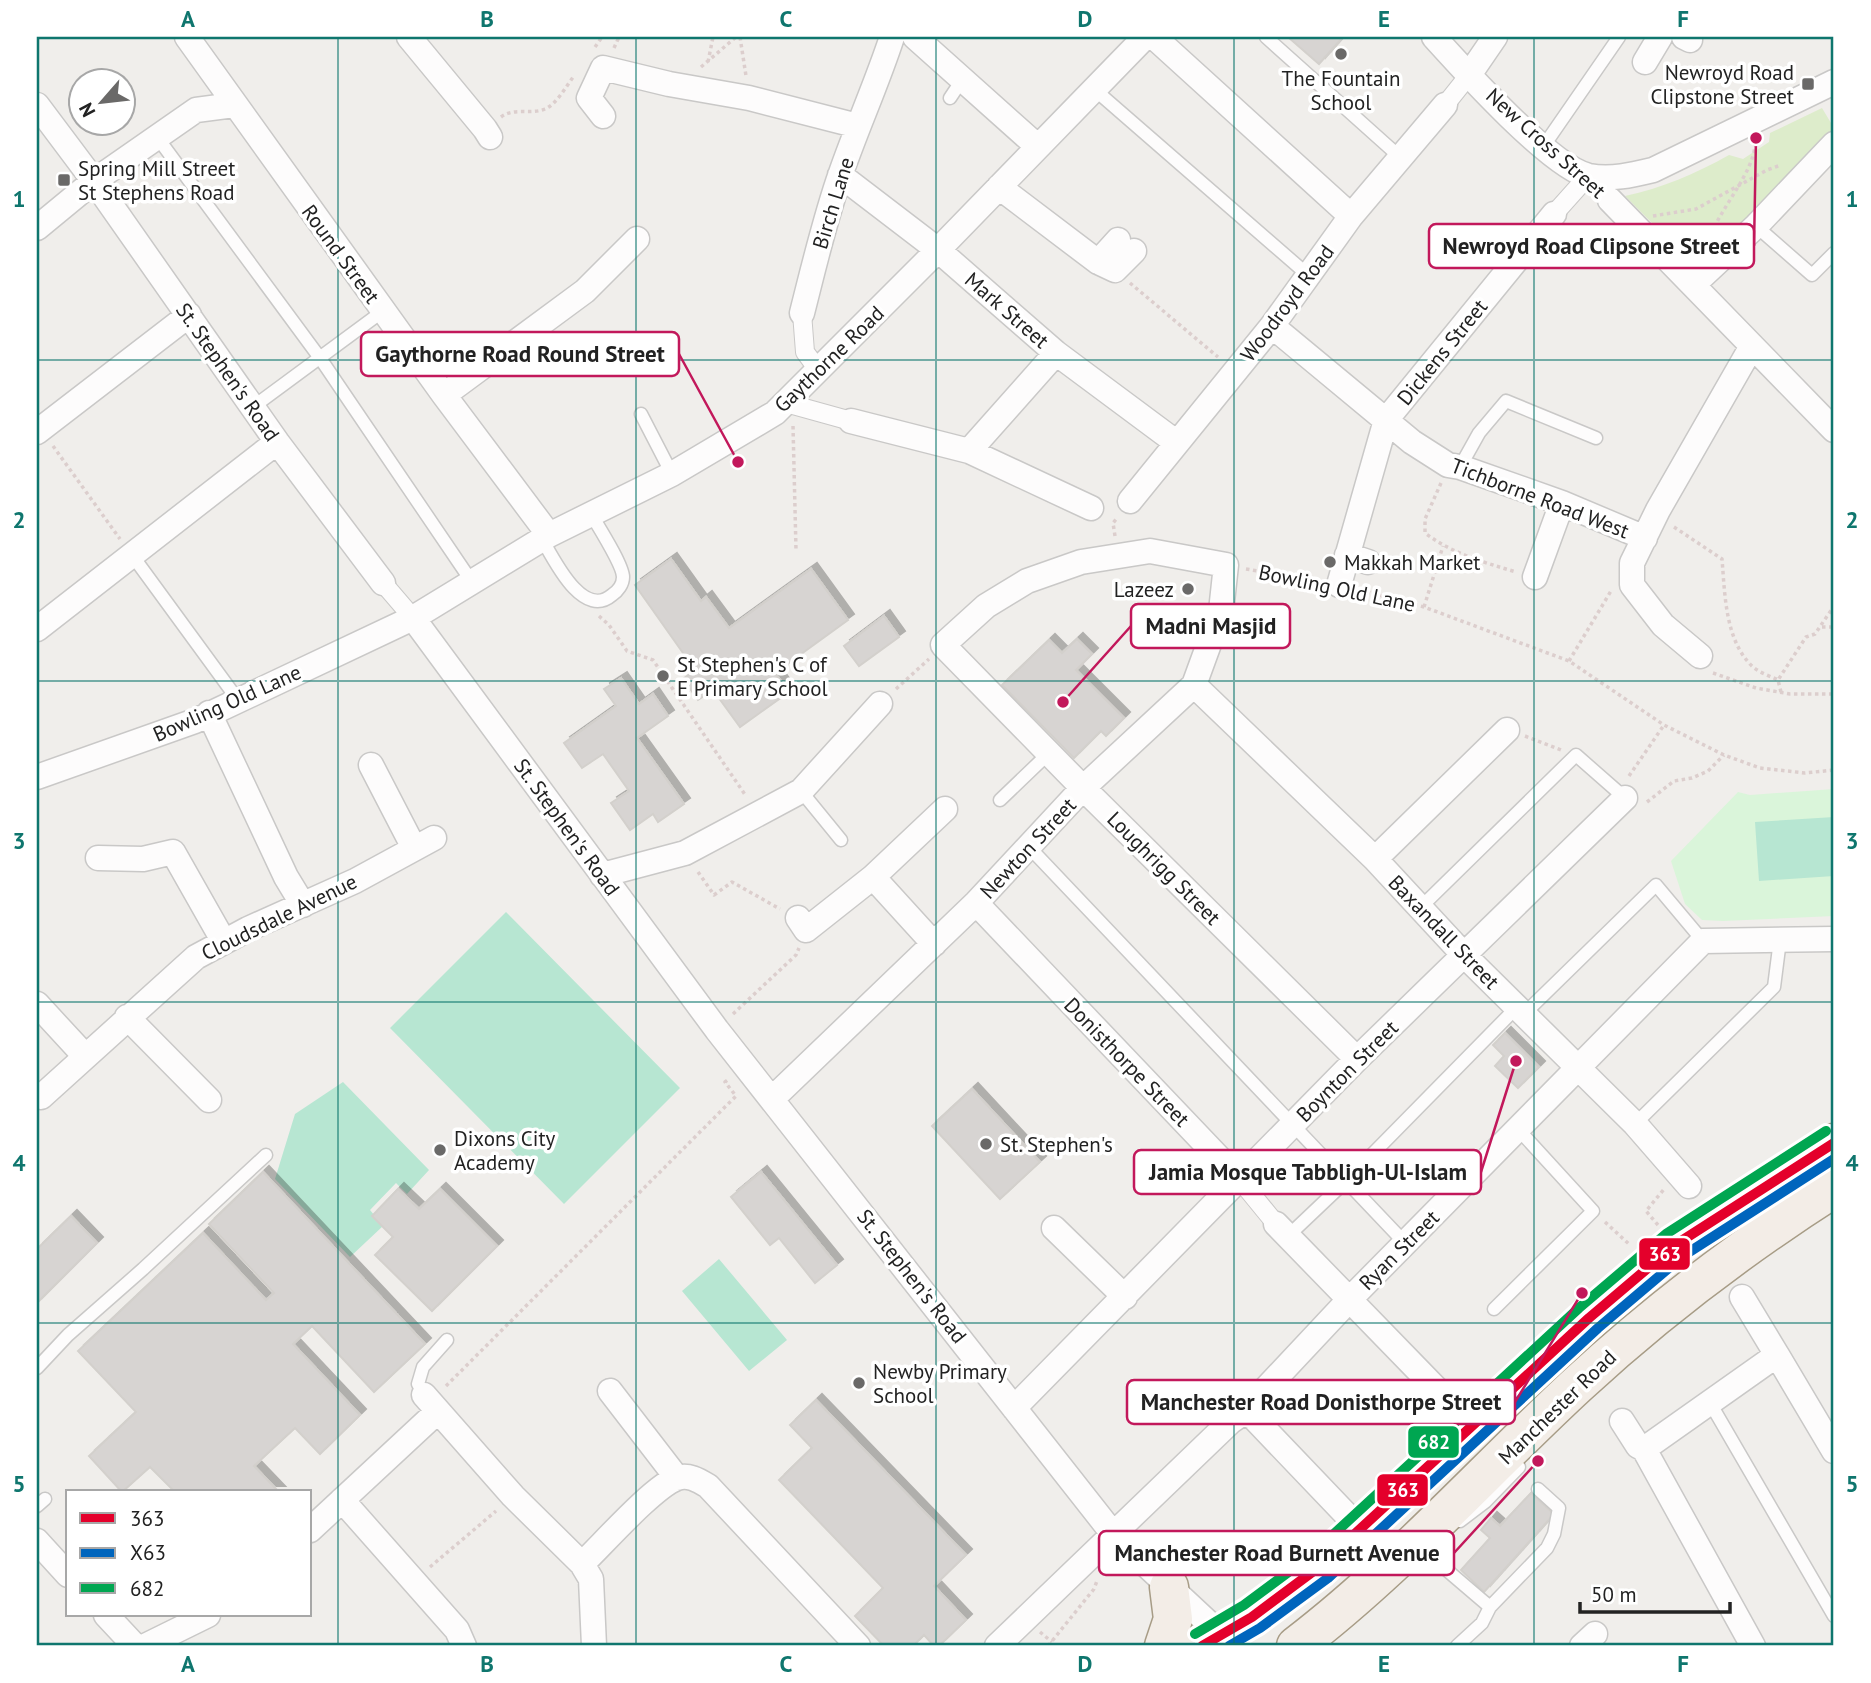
<svg xmlns="http://www.w3.org/2000/svg" width="1871" height="1683" font-family="'PT Sans',sans-serif">
  <style>
    .grass { fill: #ddeccb }
    .park { fill: #daf5da }
    .pitch { fill: #b7e6d2 }
    .building { fill: #d7d4d2; stroke: #d3d0cc; stroke-width: 2; filter: url(#shadow) }
    .lines { fill: none; stroke-linecap: round; stroke-linejoin: round }
    .service-casing { stroke: #c9c8c7; stroke-width: 15 }
    .pedestrian-casing { stroke: #c9c8c7; stroke-width: 20 }
    .minor-casing { stroke: #c9c8c7; stroke-width: 27 }
    .primary-casing { stroke: #a79c86; stroke-width: 41 }
    .path { stroke: #dccecd; stroke-width: 3.5; stroke-dasharray: 3.5 3.5; stroke-linecap: butt }
    .service { stroke: #fdfcfc; stroke-width: 12 }
    .pedestrian { stroke: #fdfcfc; stroke-width: 18 }
    .minor { stroke: #fdfcfc; stroke-width: 24 }
    .primary { stroke: #f3ede7; stroke-width: 38 }
    .bus-1-casing { stroke: #fff; stroke-width: 16 }
    .bus-2-casing { stroke: #fff; stroke-width: 16 }
    .bus-3-casing { stroke: #fff; stroke-width: 16 }
    .bus-1 { stroke: #e4002b; stroke-width: 10 }
    .bus-2 { stroke: #0065bd; stroke-width: 10 }
    .bus-3 { stroke: #00a651; stroke-width: 10 }
    .grid { fill: none; stroke: #0f766e; stroke-width: 2; stroke-opacity: 0.55 }
    .poi-dot { fill: #6a6968; stroke: #fff; stroke-width: 2.5 }
    .labels { text-anchor: middle; dominant-baseline: central; stroke-width: 7; stroke-linejoin: round; paint-order: stroke }
    .poi-label { font-size: 21px; fill: #222; stroke: #fff; text-anchor: start }
    .street-label { font-size: 21px; fill: #222; stroke: #fff }
    .leader { fill: none; stroke: #c2185b; stroke-width: 2.5 }
    .callout-dot { fill: #c2185b; stroke: #fff; stroke-width: 2.5 }
    .callout { fill: #fff; stroke: #c2185b; stroke-width: 2.5 }
    .callout-label { font-size: 23px; text-anchor: middle; font-weight: bold; fill: #222 }
    .line-badge { stroke: #fff; stroke-width: 2.5 }
    .badge-label { font-size: 19px; text-anchor: middle; font-weight: bold; fill: #fff }
    .neatline { fill: none; stroke: #0f766e; stroke-width: 2.5 }
    .grid-label { font-size: 23px; text-anchor: middle; font-weight: bold; fill: #0f766e }
  </style>
  <defs>
    <filter id="shadow"><feDropShadow dx="6" dy="-6" stdDeviation="0" flood-color="#0004"/></filter>
  </defs>
  <rect width="100%" height="100%" fill="#f0eeeb"/>
  <path class="grass" d="M1822,108L1834,128L1699,270L1625,196C1662,188 1695,174 1729,155L1743,159L1769,142L1770,133Z"/>
  <path class="park" d="M1834,789V916L1723,921L1702,920L1685,904L1671,861L1738,792L1750,795Z"/>
  <path class="pitch" d="M1834,817V876L1759,881L1755,822Z
    M506,912L680,1088L564,1204L390,1028Z
    M343,1082L429,1170L407,1194L396,1183L370,1210L383,1226L350,1257L275,1179L295,1114Z
    M719,1259L787,1340L749,1371L682,1291Z"/>
  <path class="building" d="M1288,37H1343L1319,64Z
    M671,559L701,601L706,597L729,628L811,569L848,620L775,673L789,692L740,727L713,690L698,700L683,679L695,670L635,585Z
    M884,616L899,637L859,666L844,646Z
    M1077,639L1092,654L1076,670L1124,718L1106,736L1101,731L1074,758L1002,685L1049,640L1062,653Z
    M621,678L639,704L653,694L668,716L637,738L684,804L658,822L653,814L630,830L611,803L629,791L603,754L582,768L564,743L616,706L604,689Z
    M1505,1033L1539,1067L1518,1088L1495,1066L1504,1056L1493,1045Z
    M972,1089L1040,1162L1000,1199L932,1126Z
    M263,1172L425,1344L374,1392L312,1326L293,1344L360,1415L320,1454L295,1428L254,1466L279,1492H175L150,1467L122,1492L89,1456L136,1412L78,1351L203,1233L266,1300L274,1293L209,1224Z
    M761,1172L837,1265L815,1283L779,1238L770,1245L731,1197Z
    M398,1189L419,1209L440,1189L497,1246L432,1311L375,1255L393,1237L372,1216Z
    M71,1216L97,1243L37,1303V1249Z
    M816,1400L966,1555L934,1586L966,1620L939,1646H934L924,1635L913,1646H884L855,1616L883,1588L779,1480L812,1448L790,1425Z
    M1531,1493L1554,1514L1484,1592L1461,1570L1490,1538L1481,1530L1491,1518L1500,1526Z"/>
  <g class="lines">
    <g class="service-casing">
      <path id="service" d="M1266,37L1401,158
        M1094,89L1308,275
        M950,98L962,80
        M157,137L320,358L472,582
        M1543,147L1619,37
        M1756,226L1812,275L1834,253
        M253,407L383,311
        M641,414L672,474
        M1460,467L1479,433L1506,401L1596,438
        M542,539C554,560 583,620 612,595C618,591 623,584 623,577C623,565 598,526 591,514
        M132,555L238,700
        M801,791L841,840
        M1000,800L1049,753
        M1029,847L1406,1244
        M1419,909L1576,755L1625,798
        M1524,1014L1656,885L1703,941
        M1635,1124L1774,987L1780,940
        M1287,1237L1345,1182L1517,1007
        M1494,1309L1593,1211L1518,1129
        M37,1368L68,1335L143,1269L266,1155
        M424,1395L418,1384L423,1367L447,1340
        M1709,1401L1834,1616
        M37,1506L45,1499
        M1460,1521L1485,1502L1519,1467
        M1422,1568L1442,1566L1490,1607L1547,1548L1554,1534L1559,1508L1538,1489
        M1457,1646L1482,1623L1490,1607"/>
    </g>
    <g class="pedestrian-casing">
      <path id="pedestrian" d="M1445,105L1469,75
        M1554,214L1588,176L1610,200
        M802,313L805,352L819,371
        M786,403L851,421
        M383,583L413,618
        M1240,1180L1276,1224"/>
    </g>
    <g class="minor-casing">
      <path id="minor" d="M187,37L444,395L549,535
        M409,37L485,129L490,137
        M915,37L1037,146
        M1154,37L1351,216
        M1434,37C1462,68 1552,168 1589,176C1611,180 1632,175 1653,170L1834,82
        M1684,37L1690,40
        M1645,62L1660,37
        M1469,75L1495,37
        M37,105L94,181L277,442L383,583
        M603,116L589,98L603,68L669,84L749,98L858,126
        M840,175L938,250L1056,353L1177,443
        M999,187L1098,262L1115,270L1134,251
        M1610,200L1834,430
        M37,228L94,181L196,110L234,105
        M1098,262L1118,240
        M1693,285L1756,226L1834,144
        M802,313C814,266 825,218 841,173C857,127 877,83 892,37
        M1272,326L1412,442L1448,465L1460,467L1562,503L1645,538
        M444,395L585,291L637,239
        M851,421L969,451L1091,508
        M37,432L189,315
        M969,451L1056,353
        M1130,501L1272,326L1351,216L1445,105
        M1347,555L1368,562
        M1535,577L1562,503
        M1339,585L1386,420L1554,214
        M413,618L717,1030L1114,1535L1231,1644
        M37,629L277,442
        M1700,656L1663,625L1632,585V563L1658,510L1752,346
        M1194,685L1375,859L1464,955L1635,1124L1689,1186
        M209,713L286,877L303,905
        M371,765L414,848
        M37,777L195,721L413,618L549,535L672,474L775,413L938,250L1145,37
        M98,858L143,859L173,852L224,942
        M1375,859L1507,730
        M602,875L685,853L801,791L880,704
        M873,877L934,944
        M976,903L1240,1180
        M798,918L806,930L873,877L945,809
        M37,1004L85,1056
        M127,1017L209,1100
        M41,1097L196,957L248,929L355,881L434,838
        M773,1098L976,903L1083,788L1194,685L1221,611L1226,565L1150,551L1081,562L1027,581L986,606L943,645L1083,788L1357,1059
        M1276,1224L1450,1403
        M1054,1228L1125,1297
        M1742,1297L1777,1355
        M610,1391L677,1478
        M424,1395L513,1496L582,1564L591,1579L594,1646
        M1014,1408L1357,1059L1625,798
        M1243,1413L1253,1417L1361,1530
        M1622,1421L1638,1446L1644,1449L1753,1646
        M1644,1449L1777,1355L1834,1451
        M342,1500L457,1630L464,1646
        M310,1530L437,1412
        M37,1541L68,1575
        M582,1564C603,1544 653,1487 677,1478C688,1474 698,1480 708,1486L858,1646
        M106,1615L135,1646
        M145,1646L208,1615
        M997,1646L1230,1422L1243,1413L1349,1300L1703,941L1834,939
        M1582,1646L1595,1634"/>
    </g>
    <g class="primary-casing">
      <path id="primary" d="M1164,1646L1173,1619L1169,1587
        M1202,1646L1252,1617L1319,1567L1361,1530L1589,1318L1675,1245L1834,1143
        M1296,1646C1398,1568 1483,1472 1577,1385C1656,1312 1743,1246 1834,1188"/>
    </g>
    <path class="path" d="M740,37L746,76
      M595,47L602,37
      M614,48L619,37
      M708,62L713,37
      M701,67L736,37
      M501,117C514,107 531,115 545,109C557,104 566,86 574,76
      M1653,216L1696,209L1767,170L1781,165
      M1709,240C1719,209 1754,173 1755,144
      M1130,283L1218,357
      M793,426L796,550
      M53,446L120,539
      M1441,483L1425,519V533C1453,554 1483,562 1516,572
      M1674,527L1722,559C1725,595 1725,641 1753,667C1760,673 1770,676 1778,680
      M1115,536L1113,523L1118,517
      M1246,569L1318,581
      M1360,590L1424,607L1569,661L1664,725L1724,755L1760,768L1805,773L1834,770
      M1424,607L1443,546
      M599,616L609,625L627,651L653,660L746,796
      M1822,627H1834
      M1569,661L1611,591
      M1713,673L1756,688L1790,694H1834
      M896,689L929,659
      M1781,692L1778,680L1806,637L1815,634L1834,606
      M1525,736L1561,750
      M1629,776L1664,725
      M1647,802L1674,781L1692,778L1708,771L1724,755
      M698,872L714,895L732,882L780,909
      M733,1014L796,955L799,948
      M1605,1222L1630,1245
      M1658,1225L1646,1211L1665,1188
      M446,1386L736,1096L725,1082L729,1079
      M430,1567L496,1511
      M1040,1632L1052,1642
      M1048,1646L1094,1589L1097,1581"/>
    <use href="#service" class="service"/>
    <use href="#pedestrian" class="pedestrian"/>
    <use href="#minor" class="minor"/>
    <use href="#primary" class="primary"/>
    <g class="bus-1-casing">
      <path id="bus-1" d="M1202,1646L1252,1617L1319,1567L1589,1318L1675,1245L1834,1143"/>
    </g>
    <g class="bus-2-casing">
      <path id="bus-2" d="M1229,1646L1260,1628L1328,1578L1598,1328L1683,1256L1834,1159"/>
    </g>
    <g class="bus-3-casing">
      <path id="bus-3" d="M1195,1634L1244,1605L1310,1556L1579,1308L1666,1234L1826,1131"/>
    </g>
    <use href="#bus-1" class="bus-1"/>
    <use href="#bus-2" class="bus-2"/>
    <use href="#bus-3" class="bus-3"/>
  </g>
  <path class="grid" d="M338,37V1646M636,37V1646M936,37V1646M1234,37V1646M1534,37V1646M37,360H1834M37,681H1834M37,1002H1834M37,1323H1834"/>
  <g class="poi-dot">
    <circle cx="1341" cy="54" r="7"/>
    <rect x="1801" y="77" width="14" height="14" rx="3.5"/>
    <rect x="57" y="173" width="14" height="14" rx="3.5"/>
    <circle cx="1330" cy="562" r="7"/>
    <circle cx="1188" cy="589" r="7"/>
    <circle cx="663" cy="676" r="7"/>
    <circle cx="986" cy="1144" r="7"/>
    <circle cx="440" cy="1150" r="7"/>
    <circle cx="859" cy="1383" r="7"/>
  </g>
  <g class="labels">
    <g class="poi-label">
      <text x="1794" y="72" text-anchor="end">Newroyd Road<tspan x="1794" dy="24">Clipstone Street</tspan></text>
      <text x="1341" y="78" text-anchor="middle">The Fountain<tspan x="1341" dy="24">School</tspan></text>
      <text x="78" y="168">Spring Mill Street<tspan x="78" dy="24">St Stephens Road</tspan></text>
      <text x="1344" y="562">Makkah Market</text>
      <text x="1174" y="589" text-anchor="end">Lazeez</text>
      <text x="677" y="664">St Stephen's C of<tspan x="677" dy="24">E Primary School</tspan></text>
      <text x="454" y="1138">Dixons City<tspan x="454" dy="24">Academy</tspan></text>
      <text x="1000" y="1144">St. Stephen's</text>
      <text x="873" y="1371">Newby Primary<tspan x="873" dy="24">School</tspan></text>
    </g>
    <g class="street-label">
      <text transform="translate(1546 143) rotate(42)">New Cross Street</text>
      <text transform="translate(833 203) rotate(-73)">Birch Lane</text>
      <text transform="translate(341 254) rotate(54)">Round Street</text>
      <text transform="translate(1287 303) rotate(-53)">Woodroyd Road</text>
      <text transform="translate(1007 310) rotate(41)">Mark Street</text>
      <text transform="translate(1442 352) rotate(-51)">Dickens Street</text>
      <text transform="translate(829 359) rotate(-44)">Gaythorne Road</text>
      <text transform="translate(228 372) rotate(55)">St. Stephen's Road</text>
      <text transform="translate(1540 498) rotate(21)">Tichborne Road West</text>
      <text transform="translate(1337 588) rotate(12)">Bowling Old Lane</text>
      <text transform="translate(227 703) rotate(-24)">Bowling Old Lane</text>
      <text transform="translate(567 827) rotate(54)">St. Stephen's Road</text>
      <text transform="translate(1028 848) rotate(-47)">Newton Street</text>
      <text transform="translate(1164 868) rotate(45)">Loughrigg Street</text>
      <text transform="translate(279 917) rotate(-26)">Cloudsdale Avenue</text>
      <text transform="translate(1444 932) rotate(46)">Baxandall Street</text>
      <text transform="translate(1127 1062) rotate(46)">Donisthorpe Street</text>
      <text transform="translate(1347 1071) rotate(-45)">Boynton Street</text>
      <text transform="translate(1399 1250) rotate(-45)">Ryan Street</text>
      <text transform="translate(912 1276) rotate(52)">St. Stephen's Road</text>
      <text transform="translate(1557 1407) rotate(-44)">Manchester Road</text>
    </g>
  </g>
  <path class="leader" d="M1756 138L1754 246M738 462L679 354M1063 702L1131 626M1516 1061L1481 1172M1582 1293L1515 1402M1538 1461L1454 1553"/>
  <g class="callout-dot">
    <circle cx="1756" cy="138" r="7"/>
    <circle cx="738" cy="462" r="7"/>
    <circle cx="1063" cy="702" r="7"/>
    <circle cx="1516" cy="1061" r="7"/>
    <circle cx="1582" cy="1293" r="7"/>
    <circle cx="1538" cy="1461" r="7"/>
  </g>
  <g class="callout">
    <rect x="1429" y="224" width="325" height="44" rx="7"/>
    <rect x="361" y="332" width="318" height="44" rx="7"/>
    <rect x="1131" y="604" width="159" height="44" rx="7"/>
    <rect x="1134" y="1150" width="347" height="44" rx="7"/>
    <rect x="1127" y="1380" width="388" height="44" rx="7"/>
    <rect x="1099" y="1531" width="355" height="44" rx="7"/>
  </g>
  <g class="callout-label">
    <text x="1591" y="254">Newroyd Road Clipsone Street</text>
    <text x="520" y="362">Gaythorne Road Round Street</text>
    <text x="1211" y="634">Madni Masjid</text>
    <text x="1308" y="1180">Jamia Mosque Tabbligh-Ul-Islam</text>
    <text x="1321" y="1410">Manchester Road Donisthorpe Street</text>
    <text x="1277" y="1561">Manchester Road Burnett Avenue</text>
  </g>
  <g class="line-badge">
    <rect x="1638" y="1237" width="53" height="34" rx="7" fill="#e4002b"/>
    <rect x="1407" y="1425" width="53" height="34" rx="7" fill="#00a651"/>
    <rect x="1376" y="1473" width="53" height="34" rx="7" fill="#e4002b"/>
  </g>
  <g class="badge-label">
    <text x="1665" y="1261">363</text>
    <text x="1434" y="1449">682</text>
    <text x="1403" y="1497">363</text>
  </g>
  <rect width="1871" height="1683" fill="none" stroke="#ffffff" stroke-width="77"/>
  <rect x="66" y="1490" width="245" height="126" fill="#ffffff" stroke="#a7a7a7" stroke-width="2"/>
  <rect x="80" y="1513" width="35" height="10" fill="#e4002b" stroke="#a7a7a7" stroke-width="2"/>
  <text x="130" y="1526" font-size="21" fill="#222222">363</text>
  <rect x="80" y="1548" width="35" height="10" fill="#0065bd" stroke="#a7a7a7" stroke-width="2"/>
  <text x="130" y="1560" font-size="21" fill="#222222">X63</text>
  <rect x="80" y="1583" width="35" height="10" fill="#00a651" stroke="#a7a7a7" stroke-width="2"/>
  <text x="130" y="1596" font-size="21" fill="#222222">682</text>
  <g transform="translate(102 102) rotate(242)"><circle r="33" fill="#ffffff" stroke="#a7a7a7" stroke-width="2"/>
  <path d="M0-5L12 26L0 18L-12 26Z" fill="#6a6968"/>
  <text y="-10" font-size="19" font-weight="bold" text-anchor="middle" fill="#222222">N</text>
  </g>
  <path d="M1580 1602v10h150v-10" fill="none" stroke="#222222" stroke-width="3.5"/>
  <text x="1591" y="1602" font-size="21" fill="#222222" stroke="#ffffff" stroke-width="5" paint-order="stroke">50 m</text>
  <rect x="38" y="38" width="1794" height="1606" class="neatline"/>
  <g class="grid-label">
    <text x="188" y="27">A</text>
    <text x="487" y="27">B</text>
    <text x="786" y="27">C</text>
    <text x="1085" y="27">D</text>
    <text x="1384" y="27">E</text>
    <text x="1683" y="27">F</text>
    <text x="19" y="207">1</text>
    <text x="1852" y="207">1</text>
    <text x="19" y="528">2</text>
    <text x="1852" y="528">2</text>
    <text x="19" y="849">3</text>
    <text x="1852" y="849">3</text>
    <text x="19" y="1171">4</text>
    <text x="1852" y="1171">4</text>
    <text x="19" y="1492">5</text>
    <text x="1852" y="1492">5</text>
    <text x="188" y="1672">A</text>
    <text x="487" y="1672">B</text>
    <text x="786" y="1672">C</text>
    <text x="1085" y="1672">D</text>
    <text x="1384" y="1672">E</text>
    <text x="1683" y="1672">F</text>
  </g>
</svg>
